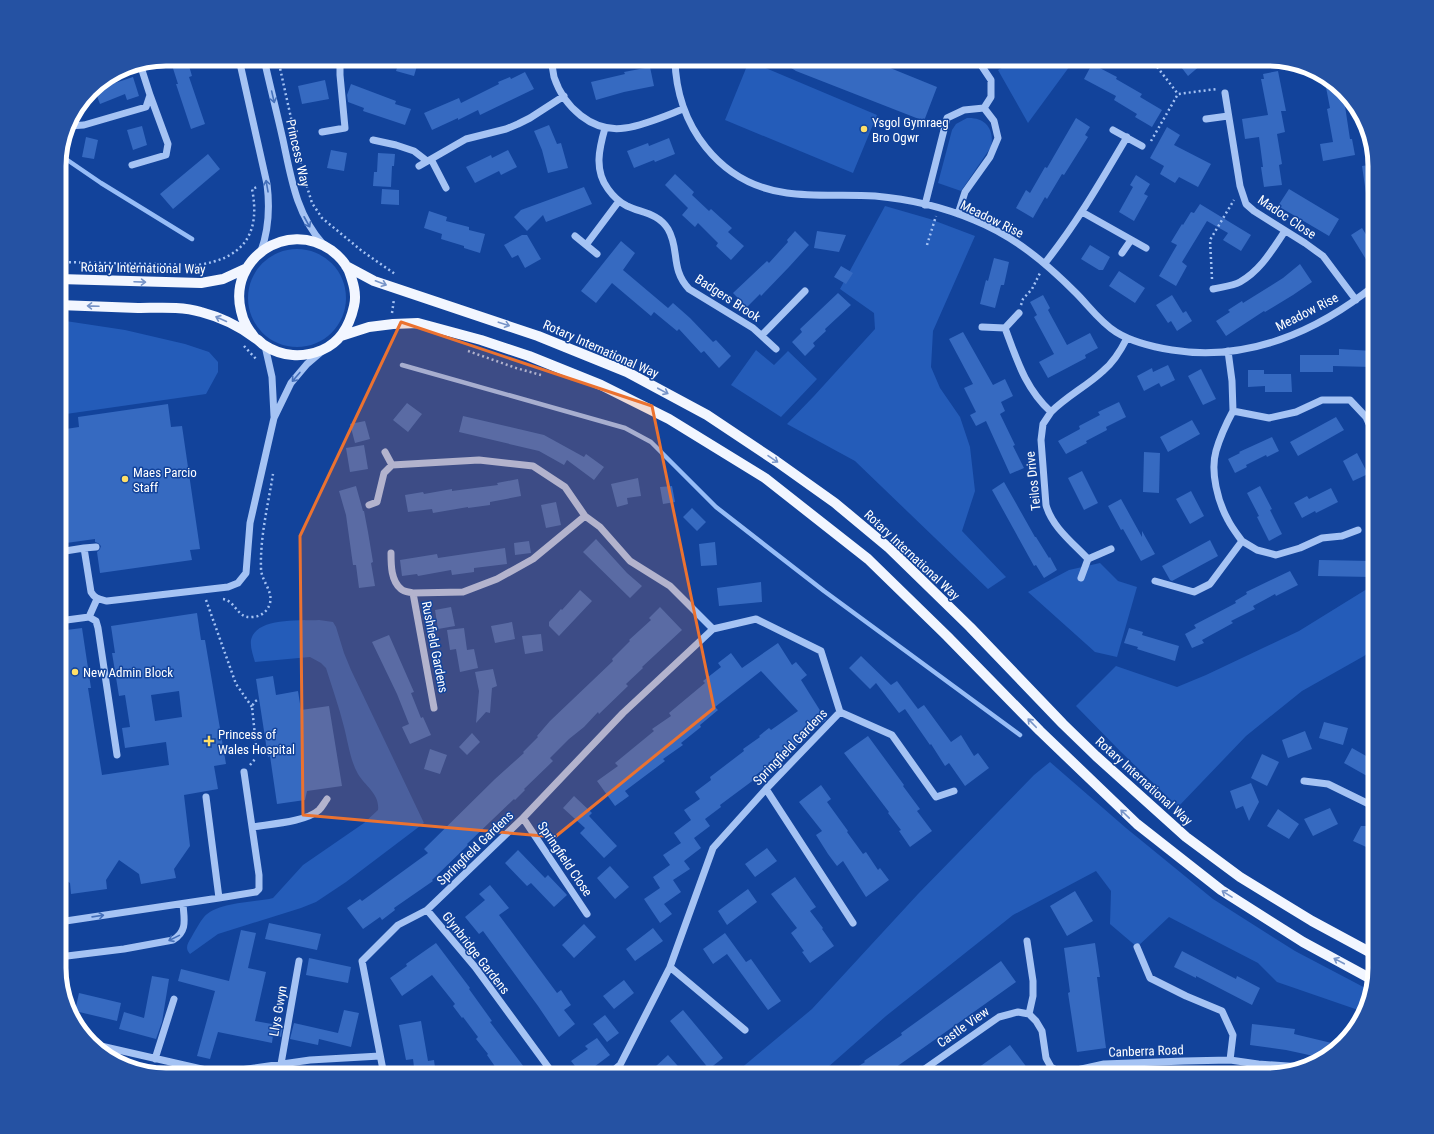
<svg xmlns="http://www.w3.org/2000/svg" width="1434" height="1134" font-family="'Roboto Condensed',sans-serif">
  <style>
    .green { fill: #245cb9 }
    .lines { fill: none; stroke-linecap: round; stroke-linejoin: round }
    .stream { stroke: #97bdf7; stroke-width: 4.5 }
    .building { fill: #366ac1; fill-rule: evenodd }
    .path { stroke: #a5c3f4; stroke-width: 2.5; stroke-dasharray: 2 3; stroke-linecap: butt }
    .minor { stroke: #a5c3f4; stroke-width: 7 }
    .major { stroke: #f2f6ff; stroke-width: 10 }
    .oneway { stroke: #4570ba }
    .oneway2 { stroke: #7794c8 }
    .marked { fill: #eb7230; fill-opacity: 0.2; stroke: #eb7230; stroke-width: 3; stroke-linejoin: round }
    .poi-dot { fill: #ffdf68; stroke: #12439b; stroke-width: 1.5 }
    .labels { text-anchor: middle; dominant-baseline: central; stroke-width: 3; stroke-linejoin: round; paint-order: stroke }
    .poi-label { font-size: 13px; fill: #fff; stroke: #12439b; text-anchor: start }
    .street-label { font-size: 13px; fill: #fff; stroke: #12439b }
    .rim { fill: none; stroke: #fff; stroke-width: 5 }
  </style>
  <rect width="100%" height="100%" fill="#12439b"/>
  <path class="green" d="M1005,59H1075L1028,123L998,70L1009,64Z
    M749,61L877,115L853,173L725,120Z
    M967,118C985,117 995,129 991,147L961,191L938,183L952,130L956,124Z
    M885,206L930,219L975,236L933,331L931,367L940,388L960,417L970,447L975,491L962,531L1006,577L988,589L855,461L787,424L814,396L875,329L874,313L840,289Z
    M248 298a49 49 0 1 1 98 0a49 49 0 1 1-98 0Z
    M59,320L125,330L185,344L209,352L218,362V372L206,394L59,415Z
    M756,350L774,365L788,351L817,379L781,417L731,385Z
    M1100,563L1118,581L1137,587L1117,657L1095,652L1028,592L1069,570Z
    M1375,584V647L1364,656L1302,691L1246,736L1178,807L1120,751L1076,706L1116,666L1177,687L1206,675L1299,631Z
    M319,620L333,622L336,627L344,653L351,670L424,823L346,882L316,902L301,908L218,934L190,954C185,949 187,944 191,938C195,931 199,923 204,917C216,903 250,902 269,899L273,898L303,865L364,823L378,810C380,794 365,786 358,774C350,760 348,742 344,727C339,707 332,687 326,668L321,663L310,657L255,662C253,655 250,647 251,640C256,617 300,621 319,620Z
    M1050,762L1126,828L1213,899L1295,951L1371,991L1369,1002L1364,1012L1277,982L1258,963L1169,917L1137,947L1110,924L1111,891L1096,871L1013,915L886,1016L819,1075H733L812,1009L918,894L1034,775Z"/>
  <g class="lines">
    <path class="stream" d="M60,155L101,183L192,239
      M402,365L625,428L651,442L716,507L824,591L1020,735"/>
  </g>
  <path class="building" d="M170,59H187L192,76L189,77L205,124L191,129L176,84H178Z
    M400,59H419L414,76L396,71Z
    M777,59H868L937,87L924,121L796,71Z
    M1175,59H1208L1188,76Z
    M1092,64L1117,77L1116,79L1142,94L1140,97L1162,110L1152,127L1135,117L1137,114L1114,100L1116,96L1084,79Z
    M650,67L654,86L624,92L596,100L591,82L625,74L624,72Z
    M1278,71L1286,111H1281L1285,132L1277,134L1282,164L1279,165L1282,185L1264,187L1261,167H1263L1259,137L1245,139L1242,119L1268,115L1261,79H1264L1263,74Z
    M525,72L534,89L480,115L478,110L458,120V118L432,130L424,113L459,98L461,103L499,84L498,82L510,77L511,79Z
    M133,77L139,96L127,100L125,94L100,104L94,88L95,86L114,79L115,83Z
    M1324,77L1338,85L1348,98L1349,105L1345,106L1350,139H1352L1355,155L1323,161L1320,144L1333,142L1327,109L1330,108Z
    M325,80L329,99L302,104L298,86Z
    M351,84L396,101L395,104L411,109L405,125L363,111L364,108L348,102L347,95Z
    M1076,118L1090,127L1085,135L1088,137L1064,175L1062,174L1047,199L1045,197L1033,218L1016,208L1026,190L1030,193L1045,167L1047,168Z
    M549,125L557,144L561,143L568,168L548,173L542,150L534,131Z
    M142,126L147,145L133,150L127,130Z
    M1167,127L1180,135L1174,145L1211,164L1198,187L1179,177L1175,183L1160,174L1164,166L1150,158Z
    M86,137L98,140L94,159L82,157Z
    M669,138L675,154L655,162L654,160L634,168L627,151L648,143L649,146Z
    M331,150L347,153L344,171L327,168Z
    M508,150L517,167L501,175L499,171L475,183L466,167L491,155L492,158Z
    M378,153L395,154L394,166H392L391,187L373,186L374,172H377Z
    M208,154L220,169L173,209L160,194Z
    M1375,164V207H1368L1362,166Z
    M675,174L694,192L692,195L709,211L711,209L732,228L728,232L744,246L731,260L716,246L718,243L698,223L695,227L682,215L688,208L665,185Z
    M1136,175L1150,184L1144,194L1148,196L1134,221L1119,212L1133,187L1130,185Z
    M584,187L592,204L546,222L543,215L527,231L514,217L521,210Z
    M382,189L399,190V205L381,204Z
    M1289,189L1339,219L1329,236L1278,206Z
    M1200,204L1251,235L1241,251L1223,240L1228,233L1207,221L1182,262L1187,266L1176,286L1159,276L1177,245L1171,242L1182,224L1183,225L1191,212L1194,213Z
    M429,211L447,217L446,221L469,227V230L485,234L480,253L464,248V246L441,239L442,234L424,228Z
    M1362,228L1367,236L1370,234L1375,242V256L1367,261L1351,235Z
    M795,231L809,245L789,267L761,296L760,294L747,307L733,293L767,261L769,263L788,242L787,240Z
    M817,231L846,235L839,252L814,248Z
    M522,235H527L541,259L525,268L518,255L512,258L504,245Z
    M621,241L635,253L623,270L668,308L673,303L690,318L713,342L716,340L731,356L719,368L704,351L701,353L679,329L677,331L654,312L651,316L612,283L596,303L581,291Z
    M1090,245L1110,257L1103,270H1099L1081,259Z
    M994,258L1009,262L1004,285H1001L995,308L980,304L986,280L988,281Z
    M1300,264L1312,282L1293,295L1265,312L1264,311L1226,336L1216,321L1230,312L1228,310L1242,301L1243,303L1283,278Z
    M841,266L853,273L846,284L834,277Z
    M1119,271L1145,288L1135,303L1109,286Z
    M838,293L851,305L825,329L826,331L813,343L815,346L805,356L792,342L802,332L800,329Z
    M1043,295L1050,308L1048,310L1067,345L1090,333L1098,348L1085,355L1086,358L1048,378L1039,362L1054,354L1034,317L1037,315L1030,302Z
    M1172,295L1183,313L1186,311L1192,321L1177,331L1171,321L1168,323L1156,305Z
    M963,332L993,385L1005,379L1013,396L1001,402L1005,411L1000,414L1015,445L1013,446L1024,468L1010,474L986,421L976,426L970,415L976,412L964,388L973,384L949,339Z
    M1339,349L1373,351L1372,367L1333,366V372H1300V355H1339Z
    M1168,365L1175,380L1161,387L1159,383L1144,391L1137,376L1152,368L1153,372Z
    M1201,369L1216,399L1203,405L1188,376Z
    M1248,370H1264V374H1291L1292,392H1265V386L1248,387Z
    M1119,402L1126,417L1106,427L1107,430L1086,441L1087,443L1066,454L1058,441L1080,429L1079,426L1100,415L1098,412Z
    M407,403L422,414L408,432L393,420Z
    M168,404L171,427L182,426L200,549L190,550L192,560L100,573L97,552L100,549L101,546L98,543L95,542V539L59,544V430L79,427L78,417Z
    M463,416L544,435L584,457L586,454L604,467L594,480L567,460L564,465L539,451L459,432Z
    M1336,417L1344,430L1298,456L1290,442Z
    M1192,420L1200,434L1168,452L1160,437Z
    M365,421L370,439L355,443L350,424Z
    M1272,437L1279,451L1267,457L1266,455L1246,465L1247,467L1235,473L1228,459L1240,453L1239,452Z
    M364,445L368,469L350,472L346,448Z
    M1144,452L1160,453L1159,493L1143,492Z
    M1357,453L1368,474L1353,481L1343,461Z
    M1082,471L1098,503L1084,510L1068,478Z
    M638,478L641,496L627,498L628,504L617,507L611,484Z
    M518,479L521,496L490,502V505L468,508V507L433,513L432,509L408,512L405,495L423,492L424,494L452,489V491L498,485L497,483Z
    M1004,482L1035,537H1036L1049,558L1050,557L1057,570L1044,578L1036,565L1034,566L992,490Z
    M356,486L363,511H364L368,532L373,562L371,563L375,586L359,588L356,565H353L346,515L339,491Z
    M672,486L675,502L663,504L660,487Z
    M1260,486L1272,509L1270,510L1282,534L1269,541L1257,517L1259,516L1247,493Z
    M1331,488L1338,502L1316,513L1315,511L1302,518L1294,503L1307,496L1309,499Z
    M1191,491L1204,516L1190,524L1176,499Z
    M1121,499L1142,537V531L1155,554L1141,561L1123,529L1121,530L1108,506Z
    M556,502L561,525L546,528L541,505Z
    M692,508L706,522L697,531L683,517Z
    M596,539L627,573L642,586L630,598L583,552Z
    M1210,540L1218,556L1172,581L1170,580L1162,566Z
    M529,541L531,553L515,555L514,543Z
    M715,542L717,565L701,566L699,544Z
    M505,548L507,564L474,568V572L452,575L451,570L418,576L417,574L402,576L400,560L437,554L438,558Z
    M1319,560L1372,561L1371,577L1318,576Z
    M1290,571L1298,585L1276,596L1275,594L1253,606L1255,609L1231,621L1233,623L1202,640L1204,643L1192,648L1185,634L1196,628L1194,625L1236,603L1235,601L1247,594L1246,592Z
    M761,582L762,602L719,606L717,588Z
    M580,590L592,601L559,636L549,626V622L561,609L562,610Z
    M451,607L455,626L438,629L435,610Z
    M660,607L682,630L642,667L643,668L626,684L628,686L599,714L598,712L584,727L569,739L550,758L553,761L524,789L525,790L515,800L514,799L467,844L468,845L432,880L433,881L394,908L395,910L382,920L380,917L363,929L347,908L360,899L362,901L428,853L424,849L495,779L524,753L523,752L538,737L537,736L550,721L613,661L612,659L630,641L629,640L651,620L649,618Z
    M197,613L201,640H205L226,764L214,766L218,789L184,795L190,846L174,869L176,878L141,884L139,874L119,860L106,880L107,889L71,894L70,883L59,876V770H61L59,758V701L66,700L59,656V631L82,628L91,688H88L102,775L169,765L166,742L125,748L122,728L130,727L125,695L119,696L112,653H115L111,626ZM179,691L182,717L155,721L151,695Z
    M512,622L515,639L495,643L491,626Z
    M464,628L467,650L474,649L478,668L460,672L456,649L450,650L447,630Z
    M1129,628L1143,632L1142,635L1179,646L1175,661L1137,649L1138,647L1124,643Z
    M541,634L543,651L525,654L522,636Z
    M389,635L414,692L411,693L421,718L423,717L431,735L410,744L402,727L409,724L397,694L372,642Z
    M778,643L792,665L796,662L807,675L801,680L826,720L802,735L805,740L793,748L792,746L768,763L770,765L753,777L755,779L720,805L721,807L705,819L710,826L694,838L701,848L684,861L690,869L673,880L681,892L664,904L672,914L660,923L644,899L660,888L653,877L670,865L663,855L681,843L674,833L691,820L684,810L700,799L695,792L711,780L710,777L744,751L743,749L760,737L759,736L769,728L771,730L798,711L761,671L715,707L718,710L700,725L701,727L681,743L683,745L663,759L665,761L625,791L629,796L615,806L597,781L618,766L615,763L654,731L652,729L671,716L669,713L705,683L703,681L721,667L718,663L731,653L742,668Z
    M861,656L891,685L897,681L918,709L924,705L951,742L961,735L974,756L978,753L989,768L965,786L949,763L945,766L931,744L930,745L905,709L899,713L876,683L870,689L849,668Z
    M493,669L497,686L492,688L490,713L486,712L476,723L479,691L475,672Z
    M273,676L276,695L298,691L301,710L329,706L342,786L307,791L305,800L277,804L270,756L268,757L256,679Z
    M1324,722L1348,728L1343,745L1319,738Z
    M1305,731L1312,749L1288,758L1282,740Z
    M472,733L480,742L467,755L459,747Z
    M868,736L904,785L903,786L920,809L917,811L932,831L910,847L899,831L901,830L888,813L889,812L844,753Z
    M1352,748L1375,761L1367,776L1344,763Z
    M430,749L447,755L440,774L424,769Z
    M1262,754L1279,762L1267,786L1251,778Z
    M1251,783L1259,802L1249,821L1243,806L1236,809L1230,791Z
    M821,785L831,799L827,802L848,831L847,832L863,854L866,852L878,870L880,868L889,880L866,897L843,861L837,866L828,854L816,835L822,831L799,802Z
    M574,796L592,813L589,816L617,846L604,858L580,833L585,828L563,808Z
    M1330,808L1338,824L1313,836L1304,819Z
    M1278,809L1299,824L1289,839L1267,826Z
    M1361,826H1366L1375,831V851L1353,841Z
    M767,848L777,861L755,877L745,864Z
    M518,850L545,878L548,875L567,895L554,907L531,883L527,886L505,863Z
    M610,866L629,887L615,899L597,878Z
    M795,877L816,907L810,911L823,928L822,929L834,946L810,963L802,952L804,951L791,933L797,928L771,894Z
    M490,885L509,908L499,915L557,993L561,990L571,1005L564,1010L575,1024L559,1037L538,1006L483,931L479,934L465,917L485,900L479,894Z
    M748,889L757,902L727,925L718,911Z
    M1075,891L1093,921L1067,936L1050,906Z
    M269,923L321,934L317,950L265,939Z
    M584,924L596,937L574,958L562,945Z
    M653,928L663,941L635,961L626,949Z
    M241,930L256,933L248,968L266,972L255,1021L283,1026L281,1037L273,1035L272,1043L218,1032L210,1059L197,1056L215,991L178,981L181,969L229,981Z
    M725,933L746,962L751,959L781,1001L768,1010L727,954L713,964L703,949Z
    M436,943L470,988L469,989L492,1021L490,1022L530,1075H503L497,1067L496,1068L487,1055L488,1054L476,1039L478,1037L463,1017L462,1018L453,1006L455,1004L432,975L402,996L390,978L407,966L406,964Z
    M1095,943L1100,977H1097L1106,1048L1077,1052L1068,993L1070,992L1064,948Z
    M1182,951L1236,979L1237,976L1260,988L1252,1005L1196,976V978L1174,967Z
    M309,958L351,967L348,983L306,975Z
    M1001,961L1016,982L885,1075H845L865,1062L864,1061L902,1035L901,1033Z
    M152,976L169,979L162,1022L156,1039L119,1029L124,1012L144,1018Z
    M624,980L634,993L614,1009L603,996Z
    M79,993L121,1003L117,1021L75,1011Z
    M344,1010L359,1013L351,1047L319,1039L318,1045L290,1039L294,1023L338,1033Z
    M683,1010L723,1058L709,1069L670,1021Z
    M605,1015L619,1033L607,1042L593,1024Z
    M421,1021L428,1061L434,1060L436,1075H415L413,1059L406,1060L399,1025Z
    M1252,1024L1295,1029L1294,1034L1340,1045L1323,1058L1286,1050L1250,1045Z
    M597,1038L610,1055L594,1067L596,1069L588,1075H582L571,1061L588,1049L585,1046Z
    M1010,1045L1028,1069L1019,1075H968Z
    M668,1055L686,1075H662L655,1067Z"/>
  <g class="lines">
    <path class="path" d="M278,59L304,177L312,203L322,218L362,251L395,274
      M1151,59L1178,94
      M1151,141L1178,94L1217,89
      M927,245L936,216
      M59,262L197,265C243,259 261,234 252,189L257,187
      M1212,279L1210,240L1234,200
      M1021,305L1023,299L1032,289L1040,273
      M392,313L394,299
      M244,346L257,360
      M468,351L516,368L541,375
      M223,599C236,601 237,619 252,617C261,617 268,611 270,603C273,590 261,581 261,568C260,537 268,505 273,474
      M206,600L236,684L252,707
      M256,745L252,707L254,702L259,699
      M250,765L255,759"/>
    <path class="minor" d="M239,59L267,184C270,208 269,229 261,251
      M264,59C270,86 277,113 283,140C291,177 296,214 323,244
      M551,59C552,65 553,71 554,77C564,107 592,133 625,128C645,125 665,116 683,109
      M675,59C676,125 719,184 787,193C816,197 846,194 875,196C909,199 943,207 974,220C1014,236 1046,263 1076,293C1089,306 1100,322 1116,332C1132,342 1153,347 1172,350C1247,362 1317,332 1375,285
      M977,59L991,80V97L984,108
      M1225,93L1240,186L1246,204L1254,211L1305,243L1323,256L1356,300
      M1206,119L1228,116
      M68,126L84,125L146,107L150,95L140,64
      M605,128C599,149 594,170 608,189C613,196 619,202 627,206C642,213 658,213 668,229C680,249 670,269 689,289L753,328L776,349
      M1113,130L1142,146
      M322,132L345,128L340,75V59
      M1367,137H1368
      M373,140L396,145L414,151L427,161
      M431,159L446,188
      M132,165L166,155L168,144L150,95
      M419,166L466,139L506,129L518,124L530,118L564,96
      M925,205L947,118L964,110L984,108L994,121L998,138L990,157L965,192L958,214
      M1082,212L1146,248
      M575,236L597,254
      M586,245L619,201
      M1122,253L1131,240
      M1045,263C1077,223 1101,181 1127,137
      M1213,289C1221,287 1233,286 1240,282C1261,270 1272,250 1285,231
      M982,327L1005,328L1019,313
      M1005,328C1017,360 1025,388 1051,412C1067,396 1087,386 1103,371C1114,362 1121,350 1127,338
      M762,335L805,291
      M265,346L272,377L274,416
      M1228,351L1232,381L1233,411L1269,418L1296,412L1322,400H1350L1366,417L1375,437
      M1051,412L1043,424L1041,440L1046,505C1052,527 1073,543 1088,559
      M385,452L392,465L479,460L533,466L565,487L585,516L533,559L497,579L463,592L413,593L434,708
      M369,505L377,502L384,473L392,465
      M585,516L600,527L630,561L670,586L713,629
      M1242,541L1257,550L1276,555L1300,548L1322,538L1342,536L1358,530
      M96,547L84,548L91,592C95,599 99,599 107,601L228,587L238,583L246,573L250,523L274,418L291,383L307,364L321,352
      M59,552L84,548
      M391,553C391,565 391,581 401,589C404,592 410,592 413,593
      M1081,578L1088,559L1111,549
      M1155,581L1194,592L1210,584L1242,541C1237,534 1232,528 1228,520C1218,502 1210,472 1216,451C1220,437 1226,424 1233,411
      M89,617L96,621L98,628L117,755
      M59,621L89,617L97,599
      M840,712L892,735L936,797L954,791
      M1304,781L1328,784L1375,807
      M766,789L853,923
      M523,818L587,914
      M252,827C270,824 306,822 319,810C322,807 324,803 327,799
      M219,898L256,892L259,889V875L244,772
      M427,910L523,818L623,713L713,629L756,619L821,651L840,712L766,789L713,848L670,967L620,1065L608,1075
      M59,922L219,898L206,797
      M1027,941L1033,981V996L1029,1014
      M1137,947L1150,978L1186,996L1222,1011L1233,1035L1230,1060
      M59,957L124,949L173,940C188,931 184,919 183,904
      M670,967L745,1030
      M92,1044L219,1073L310,1060L380,1056
      M155,1059L174,999
      M281,1064L299,961
      M384,1075L362,961L398,925L427,910L475,967L554,1075
      M916,1075L999,1017L1018,1012L1029,1014L1036,1021L1042,1031L1046,1058L1051,1067L1058,1071L1068,1072L1104,1064L1184,1061L1230,1060L1258,1064L1302,1067
      M1256,1075L1258,1064"/>
    <path class="major" d="M346,266L374,281L538,336L627,372L707,415L776,461L835,503L889,548L970,627L1063,724L1096,756L1186,837L1240,877L1312,921L1375,955
      M59,279L201,283L223,279L247,268
      M59,305C85,306 112,307 138,308C158,308 181,306 201,312C220,317 239,326 255,338C259,340 261,343 264,345C282,357 303,358 322,350C341,342 350,324 354,306C357,294 353,282 349,271C345,262 339,256 331,250C287,219 228,259 241,311C243,322 249,330 255,338
      M341,336L369,327L393,324L418,323L481,340L529,356L601,385L669,419L765,478L868,559L947,636L1040,731L1137,824L1221,890L1303,942L1373,980"/>
  </g>
  <defs><path id="oneway-shaft" d="M-6 0H5M1.5-3L5.5 0L1.5 3" fill="none" stroke-width="1.6" stroke-linecap="round" stroke-linejoin="round"/></defs>
  <g class="oneway">
    <use href="#oneway-shaft" transform="translate(273 97) rotate(77)"/>
    <use href="#oneway-shaft" transform="translate(267 186) rotate(-100)"/>
    <use href="#oneway-shaft" transform="translate(307 222) rotate(61)"/>
    <use href="#oneway-shaft" transform="translate(296 377) rotate(131)"/>
    <use href="#oneway-shaft" transform="translate(98 916) rotate(-8)"/>
    <use href="#oneway-shaft" transform="translate(174 938) rotate(154)"/>
  </g>
  <g class="oneway2">
    <use href="#oneway-shaft" transform="translate(140 282) rotate(2)"/>
    <use href="#oneway-shaft" transform="translate(381 283) rotate(21)"/>
    <use href="#oneway-shaft" transform="translate(93 306) rotate(-178)"/>
    <use href="#oneway-shaft" transform="translate(221 319) rotate(-156)"/>
    <use href="#oneway-shaft" transform="translate(504 324) rotate(18)"/>
    <use href="#oneway-shaft" transform="translate(663 391) rotate(28)"/>
    <use href="#oneway-shaft" transform="translate(773 459) rotate(34)"/>
    <use href="#oneway-shaft" transform="translate(1032 723) rotate(-134)"/>
    <use href="#oneway-shaft" transform="translate(1125 814) rotate(-136)"/>
    <use href="#oneway-shaft" transform="translate(1227 894) rotate(-148)"/>
    <use href="#oneway-shaft" transform="translate(1339 961) rotate(-152)"/>
  </g>
  <path class="marked" d="M401,322L652,406L714,708L555,837L303,815L300,536Z"/>
  <g class="poi-dot">
    <circle cx="864" cy="129" r="4"/>
    <circle cx="125" cy="479" r="4"/>
    <circle cx="75" cy="672" r="4"/>
    <path d="M207 735h4v4h4v4h-4v4h-4v-4h-4v-4h4z"/>
  </g>
  <g class="labels">
    <g class="poi-label">
      <text x="872" y="122">Ysgol Gymraeg<tspan x="872" dy="15">Bro Ogwr</tspan></text>
      <text x="133" y="472">Maes Parcio<tspan x="133" dy="15">Staff</tspan></text>
      <text x="83" y="672">New Admin Block</text>
      <text x="218" y="734">Princess of<tspan x="218" dy="15">Wales Hospital</tspan></text>
    </g>
    <g class="street-label">
      <text transform="translate(298 153) rotate(77)">Princess Way</text>
      <text transform="translate(1287 217) rotate(34)">Madoc Close</text>
      <text transform="translate(992 219) rotate(26)">Meadow Rise</text>
      <text transform="translate(143 268) rotate(1)">Rotary International Way</text>
      <text transform="translate(728 298) rotate(33)">Badgers Brook</text>
      <text transform="translate(1307 312) rotate(-27)">Meadow Rise</text>
      <text transform="translate(601 349) rotate(24)">Rotary International Way</text>
      <text transform="translate(1033 481) rotate(-96)">Teilos Drive</text>
      <text transform="translate(912 555) rotate(43)">Rotary International Way</text>
      <text transform="translate(435 647) rotate(79)">Rushfield Gardens</text>
      <text transform="translate(790 747) rotate(-46)">Springfield Gardens</text>
      <text transform="translate(1144 781) rotate(42)">Rotary International Way</text>
      <text transform="translate(475 848) rotate(-44)">Springfield Gardens</text>
      <text transform="translate(565 859) rotate(56)">Springfield Close</text>
      <text transform="translate(476 953) rotate(52)">Glynbridge Gardens</text>
      <text transform="translate(278 1011) rotate(-80)">Llys Gwyn</text>
      <text transform="translate(963 1027) rotate(-35)">Castle View</text>
      <text transform="translate(1146 1051) rotate(-2)">Canberra Road</text>
    </g>
  </g>
  <path d="M0 0H1434V1134H0ZM166 66H1268A100 100 0 0 1 1368 166V968A100 100 0 0 1 1268 1068H166A100 100 0 0 1 66 968V166A100 100 0 0 1 166 66Z" fill="#2552a3" fill-rule="evenodd"/>
  <path class="rim" d="M166 66H1268A100 100 0 0 1 1368 166V968A100 100 0 0 1 1268 1068H166A100 100 0 0 1 66 968V166A100 100 0 0 1 166 66Z"/>
</svg>
